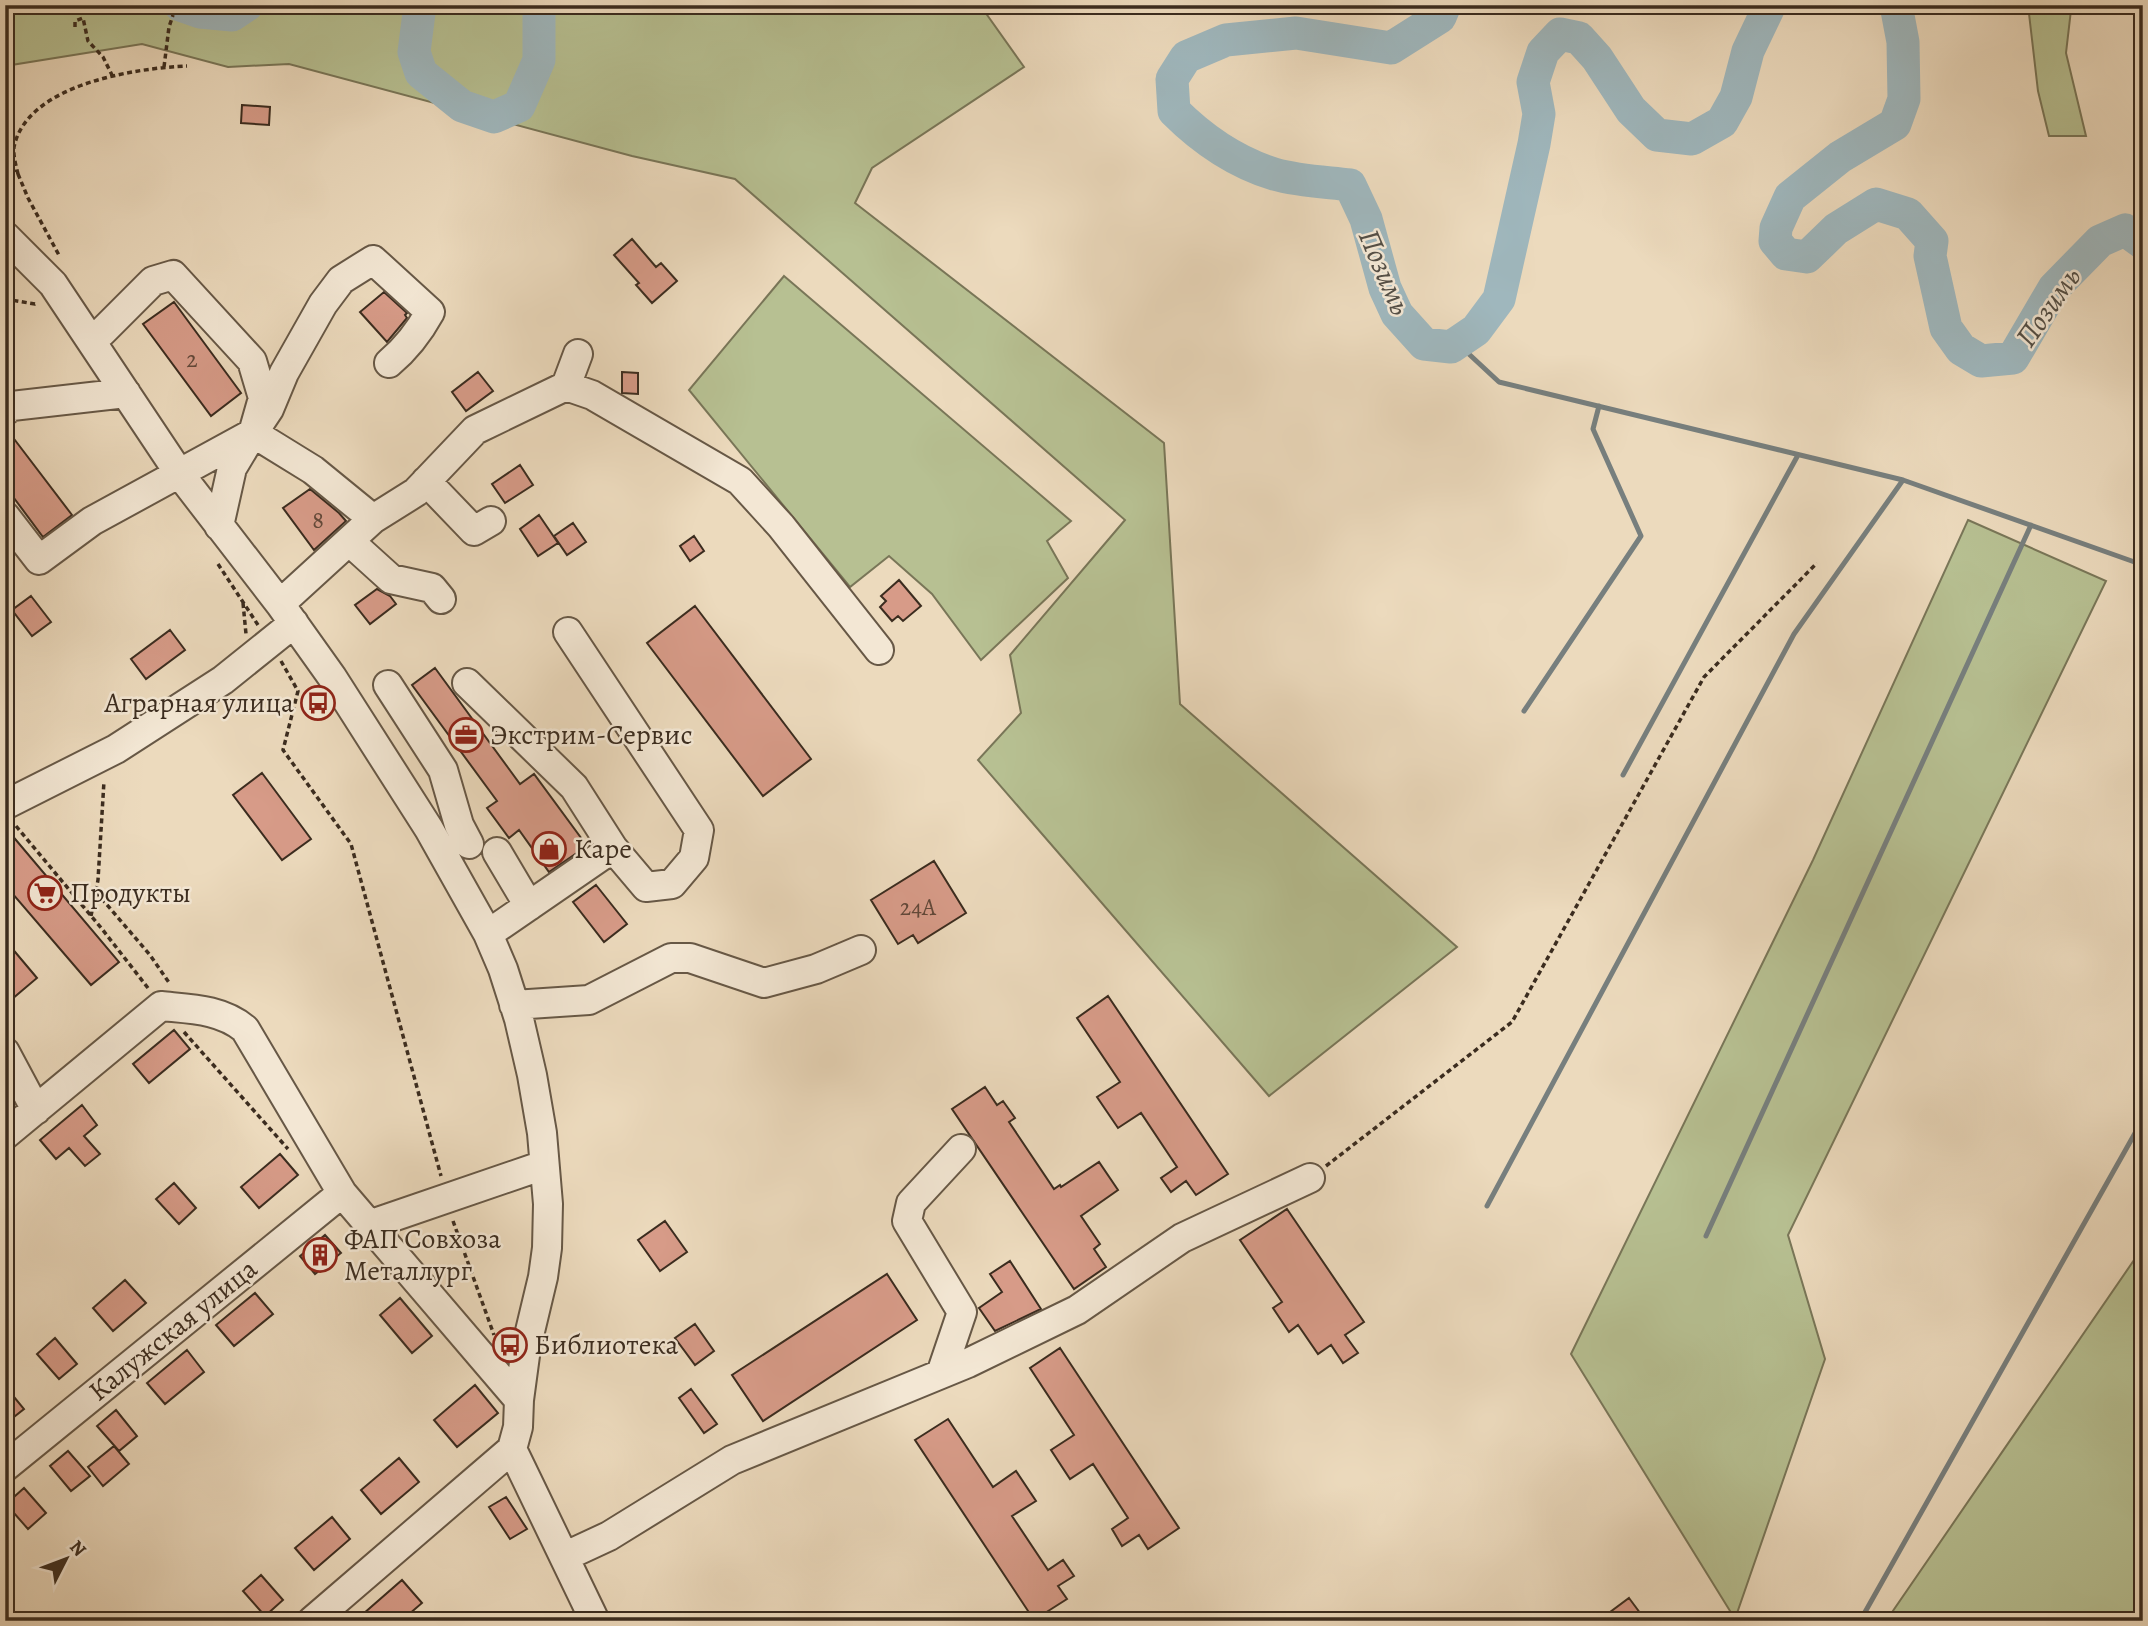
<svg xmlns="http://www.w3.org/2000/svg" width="2148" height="1626" font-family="Alegreya,serif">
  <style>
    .green { fill: #b7c092; stroke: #797658; stroke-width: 2 }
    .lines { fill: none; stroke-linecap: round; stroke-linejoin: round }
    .stream { stroke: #777f7e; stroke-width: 5 }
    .river { stroke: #9fb7bd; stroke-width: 33 }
    .building { fill: #d79b88; stroke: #3b2c1f; stroke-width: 2 }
    .minor-casing { stroke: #675846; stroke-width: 32 }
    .path { stroke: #3b2c1f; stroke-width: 3.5; stroke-dasharray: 5 3.5; stroke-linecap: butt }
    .minor { stroke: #f3e7d4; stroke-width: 28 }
    .labels { text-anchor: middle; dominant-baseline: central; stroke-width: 5; stroke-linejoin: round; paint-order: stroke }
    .number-label { font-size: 24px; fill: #624839 }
    .poi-label { font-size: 28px; fill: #3b2c1f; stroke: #f3e7d4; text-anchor: start }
    .street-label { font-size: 28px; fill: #3b2c1f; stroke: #f3e7d4 }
    .water-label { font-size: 30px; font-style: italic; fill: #544f46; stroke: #f3e7d4 }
  </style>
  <rect width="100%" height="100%" fill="#ecdabd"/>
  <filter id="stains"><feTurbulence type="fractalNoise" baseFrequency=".00286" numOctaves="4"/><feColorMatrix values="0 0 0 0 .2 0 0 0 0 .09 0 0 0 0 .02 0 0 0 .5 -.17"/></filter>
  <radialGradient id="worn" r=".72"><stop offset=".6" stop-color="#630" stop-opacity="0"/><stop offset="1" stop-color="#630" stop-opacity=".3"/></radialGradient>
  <path class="green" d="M5,5H254L256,8V5H980L1024,67L872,168L855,203L1164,443L1180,704L1457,947L1269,1096L978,760L1021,713L1010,655L1125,520L735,179L632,156L289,64L228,67L142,44L5,66Z
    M2028,5H2075L2071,10L2066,53L2086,136H2049L2038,91Z
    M784,276L1071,521L1047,541L1068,578L981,660L932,594L889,556L850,587L689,390Z
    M1968,520L2106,581L1788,1235L1825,1359L1735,1619L1571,1354L1813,860Z
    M2143,1247V1621H1886Z"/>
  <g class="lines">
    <path class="stream" d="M1457,343L1499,382L1903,480
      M1524,711L1641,536L1593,429L1599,406
      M1623,775L1798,455
      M1487,1206L1794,634L1903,480L2143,565
      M1706,1236L2031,525
      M1860,1621L2143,1119"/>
    <path class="river" d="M180,5L200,12L232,15L247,5
      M420,5L414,52L421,73L462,106L494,117L519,106L539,60V5
      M1445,5L1440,17L1391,48L1296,33L1226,40L1186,57L1172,79L1174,111C1203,140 1235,162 1274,174C1298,181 1325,182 1350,185L1366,219L1385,288L1397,314L1424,344L1451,347L1476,330L1499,299L1534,144L1539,114L1533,82L1543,52L1560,34L1579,38L1597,58L1631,110L1657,135L1692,139L1722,122L1736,97L1748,51L1770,5
      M1896,5L1903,42L1904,99L1895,124L1840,157L1790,197L1776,228L1775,241L1786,254L1807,257L1836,229L1876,204L1908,214L1932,241L1930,256L1946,328L1961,349L1981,361L2013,358L2054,288L2100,241L2125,230L2143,243"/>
  </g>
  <path class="building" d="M242,105L270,107L269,125L241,123Z
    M632,239L656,267L661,263L677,281L652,303L636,285L639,283L614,255Z
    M384,292L407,313L405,315L407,318L387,342L360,312Z
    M174,302L241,393L211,416L143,324Z
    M478,372L493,391L466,411L452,392Z
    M622,372L638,373V394L622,393Z
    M5,427L72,515L43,537L5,486Z
    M520,465L533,485L505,503L492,484Z
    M310,489L339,513L346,521L314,550L283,508Z
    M539,515L558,543L538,556L520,529Z
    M573,523L586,542L567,555L554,536Z
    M694,536L704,551L690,561L680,546Z
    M899,580L921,606L903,621L898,616L892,621L880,607L886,601L881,596Z
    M377,589L390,596L396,604L370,624L355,605Z
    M31,596L51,622L32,636L12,610Z
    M695,606L811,759L763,796L647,643Z
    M170,630L185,650L146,679L131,659Z
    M435,668L520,784L534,774L587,846L549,872L519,830L509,838L487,808L497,801L412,685Z
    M262,773L311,839L282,860L233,795Z
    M5,827L119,962L91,985L5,885Z
    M934,861L966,913L918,943L913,935L898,944L871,900Z
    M596,885L627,924L604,942L573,902Z
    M5,940L37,978L12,999L5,991Z
    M1108,996L1228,1174L1196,1195L1186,1181L1171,1192L1161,1178L1177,1167L1141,1113L1118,1128L1097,1097L1120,1082L1077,1018Z
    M174,1030L190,1049L149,1083L133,1064Z
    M985,1087L997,1105L1003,1101L1015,1118L1009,1122L1054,1189L1060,1185L1061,1187L1099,1162L1118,1190L1081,1216L1100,1244L1094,1249L1106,1267L1074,1289L952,1109Z
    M82,1105L97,1125L84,1136L100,1154L85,1166L69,1148L56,1159L40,1140Z
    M280,1154L298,1175L259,1208L241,1187Z
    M174,1183L196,1208L179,1224L156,1199Z
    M1287,1209L1364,1322L1345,1335L1358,1353L1343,1363L1331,1345L1318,1354L1298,1325L1289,1332L1273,1308L1282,1302L1240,1240Z
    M665,1221L687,1252L660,1271L638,1240Z
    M325,1235L341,1253L315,1274L300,1256Z
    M1010,1261L1041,1309L995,1331L979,1308L1002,1292L990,1274Z
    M887,1274L917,1320L763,1421L732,1375Z
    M125,1280L146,1303L113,1331L93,1308Z
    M255,1293L273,1314L234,1346L216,1325Z
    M400,1298L432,1336L412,1353L380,1315Z
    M695,1324L714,1351L695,1365L675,1338Z
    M55,1338L77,1364L59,1379L37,1354Z
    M1060,1348L1179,1528L1148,1549L1139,1535L1122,1546L1112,1529L1128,1518L1093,1464L1070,1479L1051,1450L1074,1435L1030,1368Z
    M187,1350L204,1372L165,1404L147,1383Z
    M475,1385L498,1413L457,1447L434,1420Z
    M5,1386L24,1409L5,1424Z
    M691,1389L717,1424L704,1433L679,1398Z
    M116,1410L137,1436L119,1451L97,1426Z
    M948,1419L993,1487L1016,1471L1036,1501L1012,1516L1048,1570L1063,1560L1074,1576L1058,1586L1067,1599L1034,1620L915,1440Z
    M114,1446L129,1464L103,1486L88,1467Z
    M68,1451L90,1476L71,1491L50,1466Z
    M399,1458L419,1482L381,1514L361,1490Z
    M24,1488L46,1513L28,1529L6,1504Z
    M506,1497L527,1529L510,1539L489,1507Z
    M332,1517L350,1539L314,1570L295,1548Z
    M261,1575L283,1600L265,1616L243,1591Z
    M402,1580L422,1603L401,1621H355Z
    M1629,1598L1646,1621H1598Z"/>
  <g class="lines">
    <g class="minor-casing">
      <path id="minor" d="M5,236L53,284L179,473L280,604L332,677L429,829L488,934L503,969L519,1019L532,1075L542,1133L548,1204L547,1248L543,1277L526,1348L519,1400L518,1427L512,1449L595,1621
        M92,340L102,332L153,281L173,275L252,361L263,398L253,433L232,468L219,526
        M566,386L578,354
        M5,411L12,406L126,393
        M253,433L313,470L373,519
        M426,481L474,531L491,521
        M5,516L39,560L92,521L253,433L269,409L284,373L323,304L341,280L373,260L430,312C419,332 407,348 389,363
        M349,541L391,579L432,588L441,599
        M280,604L373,519L416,492L475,430L566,386L592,395L740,481L781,526L879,650
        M467,683L574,787L613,848L646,887L672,884L694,858L699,830L568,632
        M388,685L443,770L459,825L469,844
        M5,805L116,749L223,680L294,623
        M497,852L529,906
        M488,934L613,848
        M514,1005L589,1000L671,958H690L764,983L816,969L861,950
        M5,1052L36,1110
        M5,1135L161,1006C190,1009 221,1009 245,1029L342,1193L519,1400
        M369,1225L544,1165
        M941,1374L962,1312L907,1221L911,1203L961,1149
        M5,1467L342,1193
        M566,1556L609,1536L732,1460L968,1363L1077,1310L1182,1238L1310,1178
        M312,1621L512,1449"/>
    </g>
    <path class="path" d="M75,27V21L83,18L88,41L103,57L112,75
      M164,67L169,27L173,15
      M5,163L18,174L28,198L60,257
      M18,174C16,166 13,155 14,147C27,84 136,68 187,66
      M5,299L35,304L37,303
      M218,564L258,625
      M243,603L246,634
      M281,661L298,691L283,750L351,844L441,1176
      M16,826L102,929L148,988
      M96,892L150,955L170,984
      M91,916L98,880L104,781
      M184,1032L288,1149
      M1326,1166L1512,1022L1704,677L1817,563
      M453,1221L494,1335"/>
    <use href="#minor" class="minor"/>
  </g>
  <defs>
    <g id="bus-ring" transform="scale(1.75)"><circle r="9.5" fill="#f3e7d4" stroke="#8f2418" stroke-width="1.5"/><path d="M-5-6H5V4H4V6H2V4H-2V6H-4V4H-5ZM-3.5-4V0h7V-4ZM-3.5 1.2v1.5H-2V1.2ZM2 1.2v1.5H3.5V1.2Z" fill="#8f2418"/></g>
    <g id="office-ring" transform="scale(1.75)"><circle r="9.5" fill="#f3e7d4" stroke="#8f2418" stroke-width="1.5"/><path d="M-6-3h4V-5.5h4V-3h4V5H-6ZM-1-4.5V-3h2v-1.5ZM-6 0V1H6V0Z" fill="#8f2418"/></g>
    <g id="shop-ring" transform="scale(1.75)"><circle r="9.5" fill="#f3e7d4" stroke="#8f2418" stroke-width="1.5"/><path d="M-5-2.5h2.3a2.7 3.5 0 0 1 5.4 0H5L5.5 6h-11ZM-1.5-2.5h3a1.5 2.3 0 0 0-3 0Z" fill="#8f2418"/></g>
    <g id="supermarket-ring" transform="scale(1.75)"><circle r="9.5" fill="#f3e7d4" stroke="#8f2418" stroke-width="1.5"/><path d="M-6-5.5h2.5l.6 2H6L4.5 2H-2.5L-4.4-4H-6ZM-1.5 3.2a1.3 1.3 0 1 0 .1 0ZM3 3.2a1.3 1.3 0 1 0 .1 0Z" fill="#8f2418"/></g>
    <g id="building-ring" transform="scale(1.75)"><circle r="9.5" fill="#f3e7d4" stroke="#8f2418" stroke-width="1.5"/><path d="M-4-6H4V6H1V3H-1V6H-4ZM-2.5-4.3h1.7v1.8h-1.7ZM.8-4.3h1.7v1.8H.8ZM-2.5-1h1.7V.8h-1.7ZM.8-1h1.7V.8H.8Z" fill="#8f2418"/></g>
  </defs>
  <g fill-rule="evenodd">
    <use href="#bus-ring" x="318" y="703"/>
    <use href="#office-ring" x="466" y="735"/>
    <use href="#shop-ring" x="549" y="849"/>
    <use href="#supermarket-ring" x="45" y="893"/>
    <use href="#building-ring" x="320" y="1255"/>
    <use href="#bus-ring" x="510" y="1345"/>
  </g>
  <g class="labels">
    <g class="number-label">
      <text x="192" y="359">2</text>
      <text x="318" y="520">8</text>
      <text x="918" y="907">24А</text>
    </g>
    <g class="poi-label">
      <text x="294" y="703" text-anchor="end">Аграрная улица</text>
      <text x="490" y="735">Экстрим-Сервис</text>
      <text x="574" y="849">Каре</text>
      <text x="70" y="893">Продукты</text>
      <text x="344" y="1239">ФАП Совхоза<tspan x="344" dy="32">Металлург</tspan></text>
      <text x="534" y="1345">Библиотека</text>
    </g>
    <g class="street-label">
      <text transform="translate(173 1330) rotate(-39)">Калужская улица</text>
    </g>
    <g class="water-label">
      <text transform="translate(1385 272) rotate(67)">Позимь</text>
      <text transform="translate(2048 307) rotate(-55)">Позимь</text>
    </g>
  </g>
  <rect width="2148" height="1626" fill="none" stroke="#ecdabd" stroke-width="28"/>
  <rect x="7" y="7" width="2134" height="1612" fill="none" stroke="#3b2c1f" stroke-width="3.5"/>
  <rect x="14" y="14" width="2120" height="1598" fill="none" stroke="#3b2c1f" stroke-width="2"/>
  <g transform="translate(66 1559) rotate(48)" stroke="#f3e7d4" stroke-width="5" paint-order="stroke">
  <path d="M0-5L12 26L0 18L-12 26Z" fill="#3b2c1f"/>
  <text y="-10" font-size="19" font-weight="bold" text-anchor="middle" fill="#3b2c1f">N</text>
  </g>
  <rect width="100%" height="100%" filter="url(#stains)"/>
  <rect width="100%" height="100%" fill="url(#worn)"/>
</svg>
